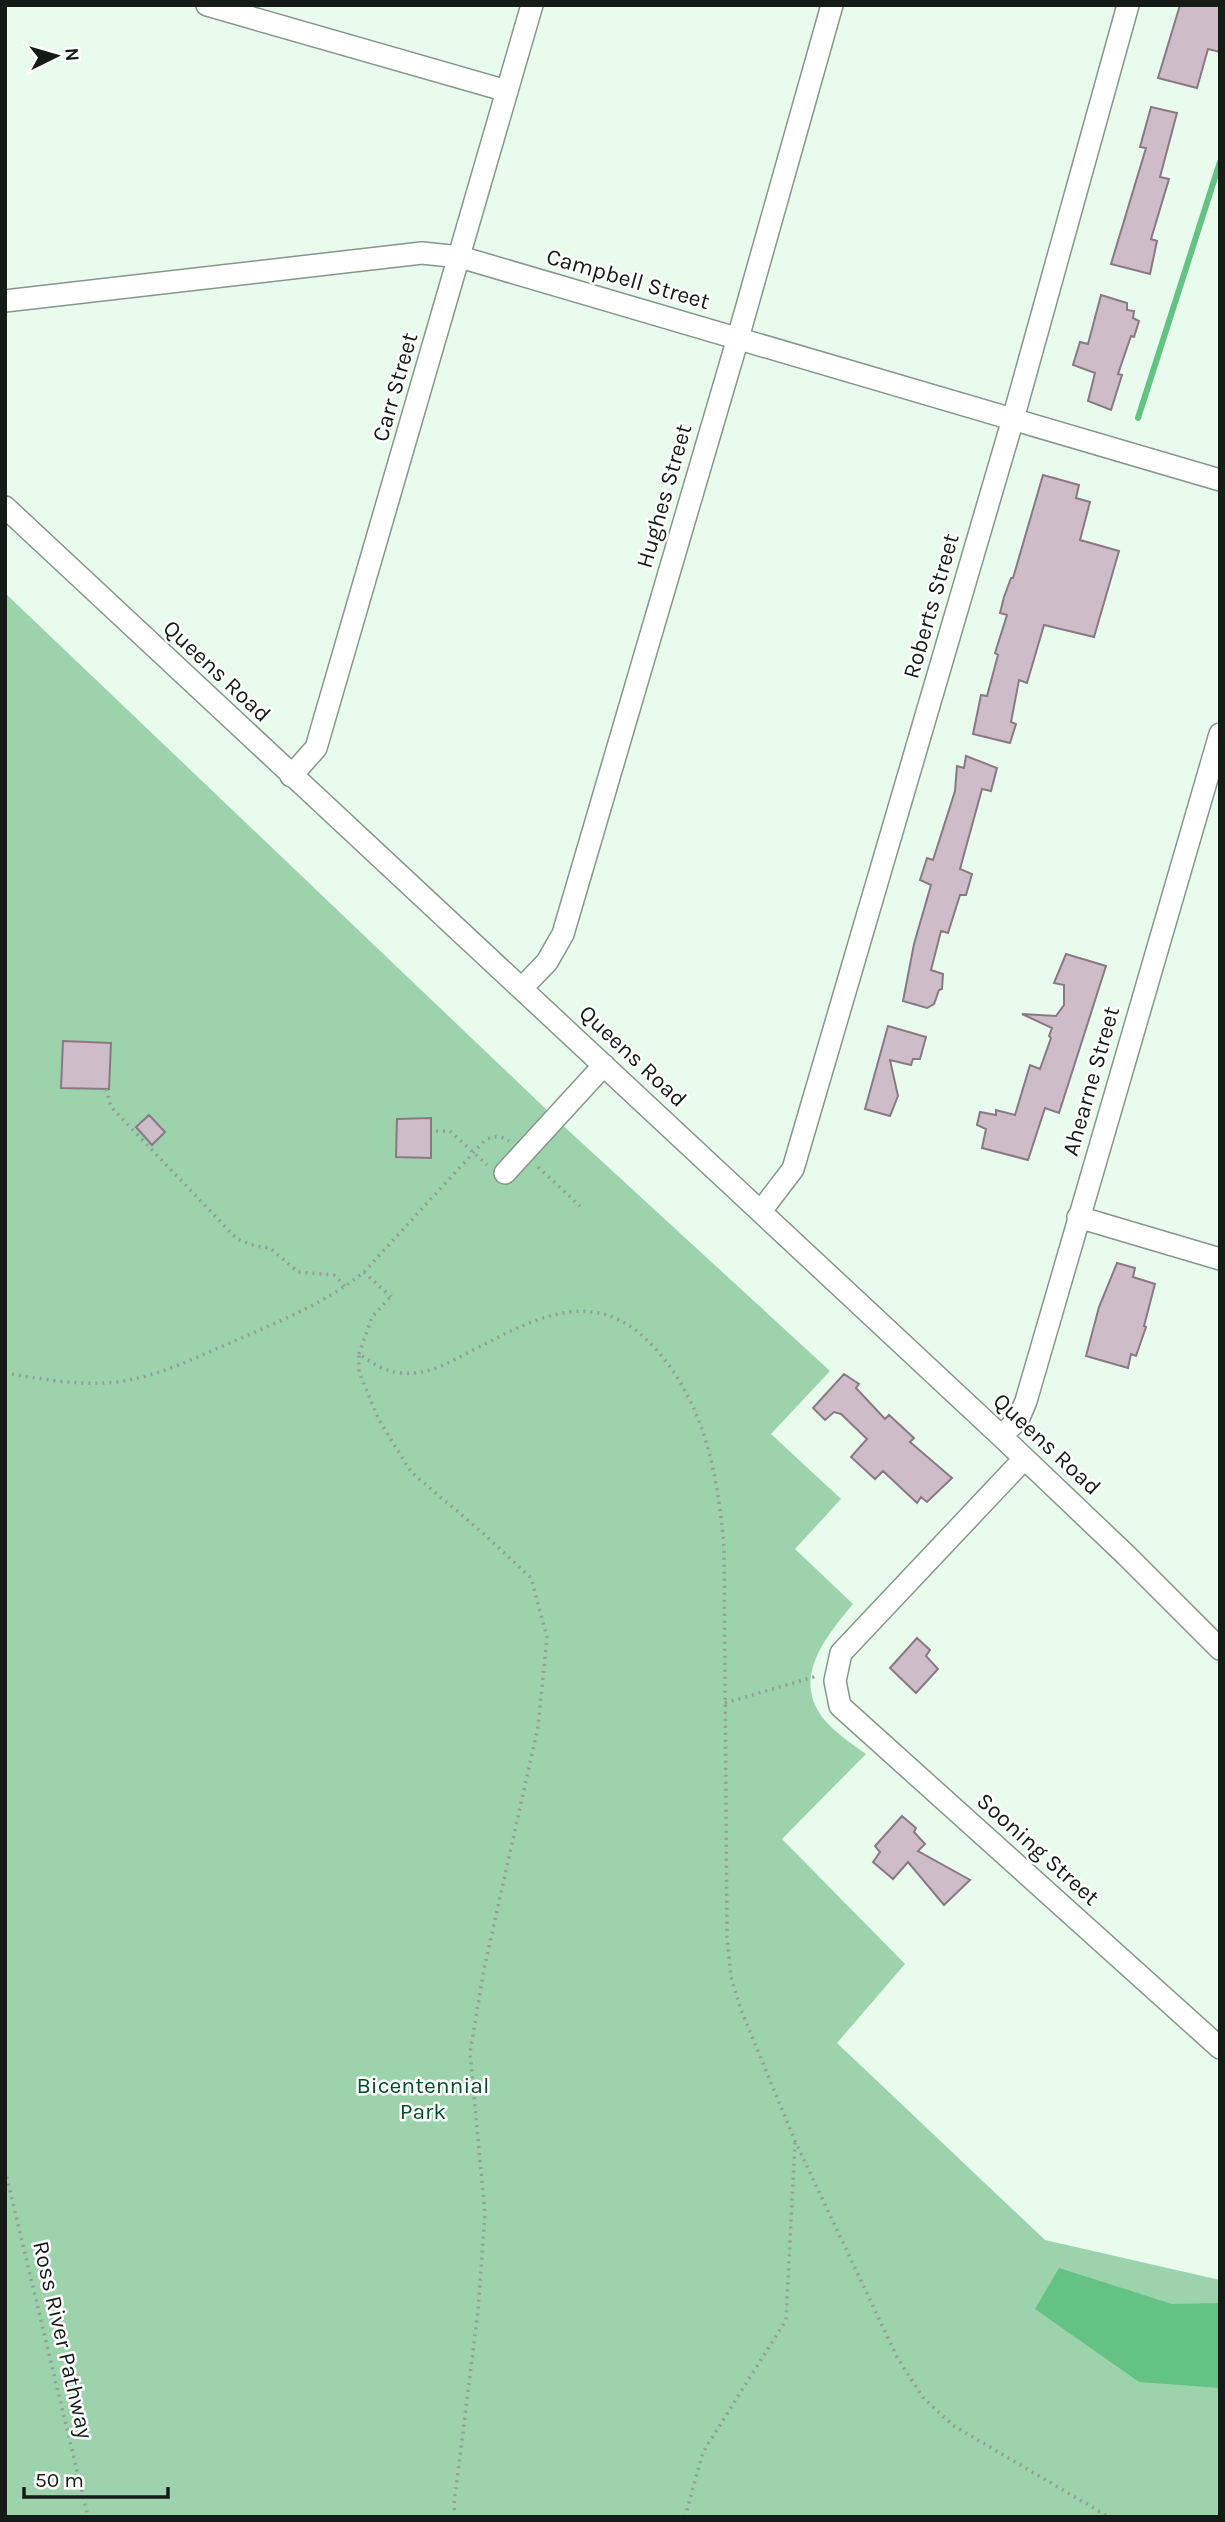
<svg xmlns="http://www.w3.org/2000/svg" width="1225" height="2522" font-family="Karla,sans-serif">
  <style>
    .green { fill: #9dd3ac }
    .water { fill: #63c284 }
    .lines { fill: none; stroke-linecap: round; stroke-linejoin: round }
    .stream { stroke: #63c284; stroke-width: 6 }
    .building { fill: #cebcc8; stroke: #8a7985; stroke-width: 2 }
    .minor-casing { stroke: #86978a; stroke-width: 24 }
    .path { stroke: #92a096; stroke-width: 3.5; stroke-dasharray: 2 5; stroke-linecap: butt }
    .minor { stroke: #fff; stroke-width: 21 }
    .labels { text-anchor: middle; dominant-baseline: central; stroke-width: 5; stroke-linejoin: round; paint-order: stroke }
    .street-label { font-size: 23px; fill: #151b17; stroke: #fff }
    .park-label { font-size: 23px; fill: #024f27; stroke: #fff }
  </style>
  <rect width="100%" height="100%" fill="#e8fbed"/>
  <path class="green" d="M5,593L570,1132L830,1371L771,1434L841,1499L795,1549L853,1604C823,1640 787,1684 831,1727C842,1737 854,1746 866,1754L782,1839L905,1964L837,2043L1045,2240L1220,2280V2517H5Z"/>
  <path class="water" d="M1059,2268L1172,2304L1220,2303V2388L1139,2382L1035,2309Z"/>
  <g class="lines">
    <path class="stream" d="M1138,418L1220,162"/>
  </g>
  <path class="building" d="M1180,5H1220V52L1208,49L1197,88L1158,78Z
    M1151,107L1177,113L1160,177L1169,179L1151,239L1157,241L1150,274L1111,264L1146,148L1140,147Z
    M1101,295L1127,303V310L1134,311L1133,318L1139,321L1134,337L1131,336L1118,374L1122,375L1111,410L1088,401L1095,373L1073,365L1080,342L1088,344Z
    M1043,475L1079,485L1076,498L1090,502L1080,540L1119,551L1094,637L1044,625L1027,683L1019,680L1011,722L1016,724L1010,743L973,734L981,695L987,696L998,655L995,653L1007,615L1000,613L1004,597L1011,578H1013Z
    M966,756L997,768L991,791L982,789L960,869L972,874L966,895H960L948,933L941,931L931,970L943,974L942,989L939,990L934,1004L927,1008L903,1001L914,944L931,885L920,880L927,858L933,860L955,791L957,766L964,768Z
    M1066,954L1106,966L1059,1113L1045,1108L1028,1160L982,1148L986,1129L977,1125L980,1112L996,1115V1110L1015,1115L1030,1065L1040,1069L1051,1038L1049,1036L1052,1028L1022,1014L1056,1016L1064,1005V985L1054,983Z
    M888,1026L926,1037L920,1059H913L911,1065L890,1060L898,1096L890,1116L865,1109Z
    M63,1041L111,1043L109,1089L61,1088Z
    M149,1115L165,1132L152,1145L136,1127Z
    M431,1118V1158L396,1157L397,1119Z
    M1117,1263L1135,1268L1133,1277L1155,1284L1144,1326L1146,1327L1136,1356L1131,1354L1128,1368L1086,1356L1099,1307Z
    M844,1374L859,1384L856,1388L885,1419L889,1415L914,1438L910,1442L952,1478L927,1502L921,1497L917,1503L883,1471L875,1479L851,1457L867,1439L841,1414L834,1412L825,1420L813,1408Z
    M917,1638L930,1650L926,1656L938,1669L916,1693L890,1668Z
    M902,1816L916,1828L914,1832L925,1844L918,1851L970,1880L944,1905L908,1862L893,1879L873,1862L880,1852L875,1846Z"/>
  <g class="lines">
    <g class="minor-casing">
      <path id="minor" d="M207,5L507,91
        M5,301L422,253L460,257L1220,480
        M5,507L1001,1436L1126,1555L1220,1649
        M291,776L316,748L532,5
        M522,988L547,962L563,934L738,338L832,5
        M505,1173L604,1065
        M761,1211L793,1169L1013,419L1128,5
        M1078,1217L1220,1259
        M1001,1436L1018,1420L1026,1401L1220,734
        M1024,1459L841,1653L835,1681L840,1706L1220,2048"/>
    </g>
    <path class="path" d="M106,1089L111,1107L237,1239L255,1246L270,1248L298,1272L334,1275L346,1287
      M436,1131H450L487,1165
      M538,1167L580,1206
      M364,1272L391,1297
      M359,1354L372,1317L393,1294
      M5,1373C42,1379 79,1386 117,1382C157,1377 195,1358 232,1342C278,1322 324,1304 364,1272L485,1140C494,1136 500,1135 509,1141
      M725,1703L817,1676
      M5,2170L88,2517
      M455,2517L454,2504L478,2311L485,2214L470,2053L484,1969L538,1727L547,1637L531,1578L484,1534L411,1472L379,1420L359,1372V1354C372,1363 385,1372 402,1373C429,1375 448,1363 471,1351C541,1315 600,1282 660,1354C706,1409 718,1477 724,1547L727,1936L731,1977L741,2010L795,2141L898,2359L924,2399L954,2426L1109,2517
      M685,2517L703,2452L786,2320L795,2143"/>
    <use href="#minor" class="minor"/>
  </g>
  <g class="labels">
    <g class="street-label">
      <text transform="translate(628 279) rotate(16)">Campbell Street</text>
      <text transform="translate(395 387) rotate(-74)">Carr Street</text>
      <text transform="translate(664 496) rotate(-74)">Hughes Street</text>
      <text transform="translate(931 606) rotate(-74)">Roberts Street</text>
      <text transform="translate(217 671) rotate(43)">Queens Road</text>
      <text transform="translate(633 1056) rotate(43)">Queens Road</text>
      <text transform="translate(1091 1081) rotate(-74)">Ahearne Street</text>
      <text transform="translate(1047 1444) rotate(43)">Queens Road</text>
      <text transform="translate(1038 1849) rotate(42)">Sooning Street</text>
      <text transform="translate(63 2340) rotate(77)">Ross River Pathway</text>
    </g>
    <g class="park-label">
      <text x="423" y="2085">Bicentennial<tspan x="423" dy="26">Park</tspan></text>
    </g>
  </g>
  <rect width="1225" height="2522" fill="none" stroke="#151b17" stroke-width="14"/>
  <g transform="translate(56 56) rotate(85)" stroke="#ffffff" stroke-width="5" paint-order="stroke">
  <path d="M0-5L12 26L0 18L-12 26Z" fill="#151b17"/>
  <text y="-10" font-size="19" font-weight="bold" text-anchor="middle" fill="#151b17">N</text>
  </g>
  <path d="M24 2487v10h144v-10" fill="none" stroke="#151b17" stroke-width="3.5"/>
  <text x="35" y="2487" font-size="21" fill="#151b17" stroke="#ffffff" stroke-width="5" paint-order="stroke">50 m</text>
</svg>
